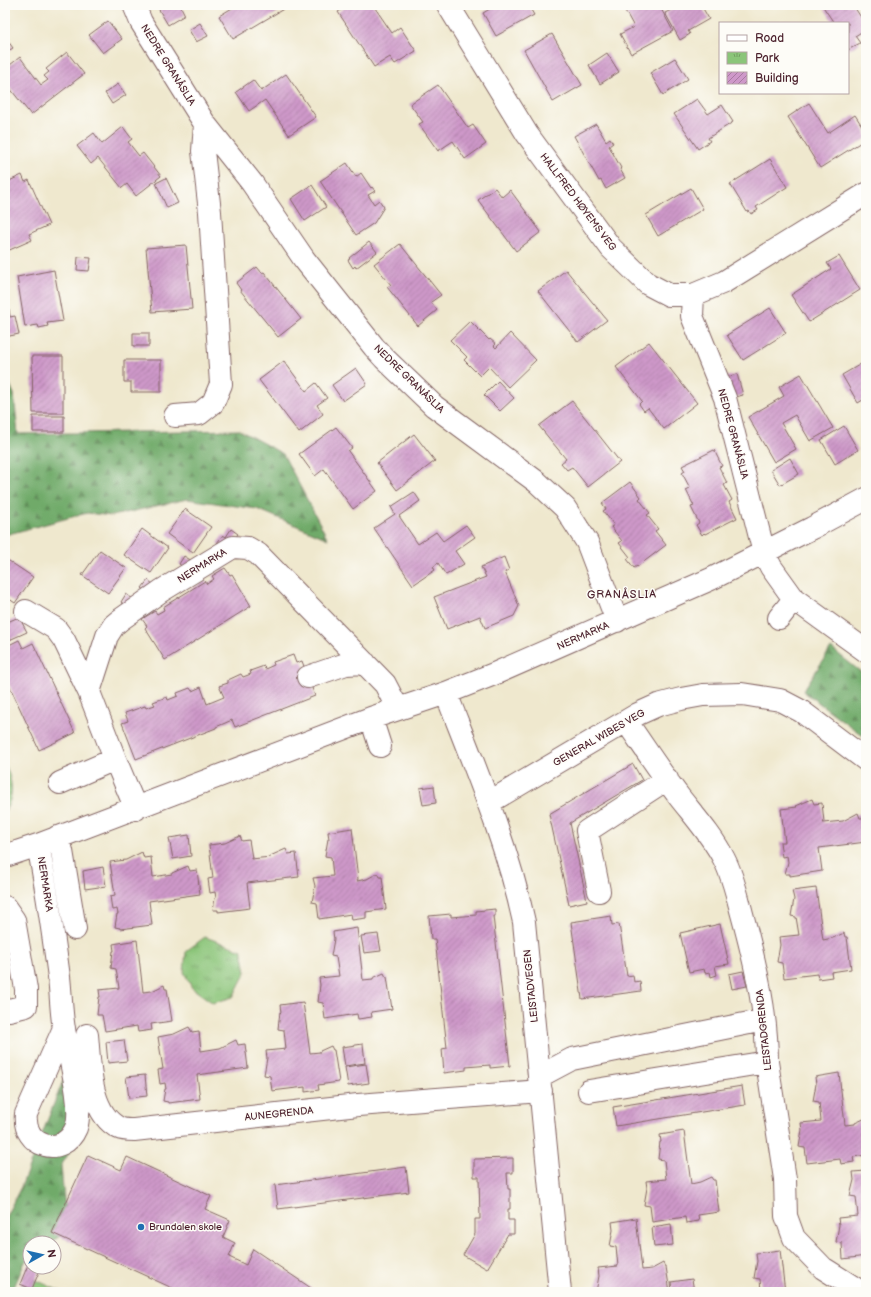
<svg xmlns="http://www.w3.org/2000/svg" width="871" height="1297" font-family="'Balsamiq Sans',sans-serif">
  <style>
    .grass { fill: url(#grass-dots); stroke: #6a7252 }
    .forest { fill: url(#forest-firs); stroke: #5d644a }
    .park { fill: url(#park-tufts); stroke: #6a7252 }
    .pitch { fill: #8bc579; stroke: #6a7252 }
    .building { fill: url(#building-hatch) }
    .lines { fill: none; stroke-linecap: round; stroke-linejoin: round }
    .minor-casing { stroke: #846564; stroke-width: 24 }
    .minor { stroke: #fff; stroke-width: 22 }
    .poi-dot { fill: #1f6fb2; stroke: #fdfcf7; stroke-width: 1.5 }
    .labels { text-anchor: middle; dominant-baseline: central; stroke-width: 3; stroke-linejoin: round; paint-order: stroke }
    .street-label { font-size: 10px; fill: #4a1f2b; stroke: #fdfcf7 }
    .poi-label { font-size: 10px; fill: #4a1f2b; stroke: #fdfcf7; text-anchor: start }
    .neighbourhood-label { font-size: 11px; letter-spacing: 1px; fill: #4a1f2b; stroke: #fdfcf7 }
  </style>
  <defs>
    <pattern id="grass-dots" width="8" height="8" patternUnits="userSpaceOnUse"><rect width="8" height="8" fill="#8bc579"/><path d="M2 2h.1M6 6h.1" fill="none" stroke="#749f63" stroke-width="1.8" stroke-linecap="round"/></pattern>
    <pattern id="forest-firs" width="22" height="20" patternUnits="userSpaceOnUse"><rect width="22" height="20" fill="#70aa69"/><path d="M5 1l3.5 6h-7zM16 11l3.5 6h-7z" fill="#5e8a57"/></pattern>
    <pattern id="park-tufts" width="24" height="20" patternUnits="userSpaceOnUse"><rect width="24" height="20" fill="#8bc579"/><path d="M3 7l-1-3M5 7V3M7 7l1-3M15 17l-1-3M17 17v-4M19 17l1-3" fill="none" stroke="#749f63"/></pattern>
    <pattern id="building-hatch" width="6" height="6" patternUnits="userSpaceOnUse"><rect width="6" height="6" fill="#ce98c9"/><path d="M-1 1l2-2M0 6l6-6M5 7l2-2" fill="none" stroke="#a97ba3"/></pattern>
  </defs>
  <rect width="100%" height="100%" fill="#fdfcf7"/>
  <filter id="ink" filterUnits="userSpaceOnUse"><feTurbulence type="fractalNoise" baseFrequency=".025" numOctaves="2"/><feDisplacementMap in="SourceGraphic" scale="8" xChannelSelector="R" yChannelSelector="G"/><feConvolveMatrix kernelMatrix="1 2 1 2 8 2 1 2 1" color-interpolation-filters="sRGB"/></filter>
  <filter id="wash" filterUnits="userSpaceOnUse"><feTurbulence type="fractalNoise" baseFrequency=".012" numOctaves="4" result="noise"/><feDisplacementMap in="SourceGraphic" scale="16" xChannelSelector="R" yChannelSelector="G"/><feGaussianBlur stdDeviation="0.9" result="paint"/><feColorMatrix in="noise" values="0 0 0 0 0 0 0 0 0 0 0 0 0 0 0 0 0 1.4 0 .05"/><feComposite in="paint" operator="in"/></filter>
  <g filter="url(#wash)">
    <rect width="100%" height="100%" fill="#efe8ce"/>
    <path class="grass" d="M5,764C12,781 15,794 5,811Z"/>
    <path class="forest" d="M5,373L14,394L18,434L239,430L283,454L328,539L257,509L187,499L112,516L87,513L5,535Z
      M831,648L866,676V738L803,691Z
      M72,1058L86,1125L61,1166L67,1231L51,1243H30V1259L25,1262L12,1292H5V1218L21,1187Z"/>
    <path class="park" d="M205,937L242,950L246,972L233,997L213,1003L192,988L184,972L186,951Z"/>
    <path class="pitch" d="M27,1276L62,1292H20Z"/>
    <g id="blocks">
      <path class="building" d="M164,5H180L185,15L168,25L158,8Z
        M237,5H290L233,39L219,16Z
        M348,5H373L392,33L400,27L416,51L395,64L390,57L374,67L338,12Z
        M494,5H528L534,15L496,36L483,13L495,6Z
        M622,5H659L673,31L631,54L620,34L634,27Z
        M671,5H701L709,19L688,31L690,34L680,40L665,13L673,9Z
        M822,5H853L866,25V29L855,36L860,43L848,50V23H834Z
        M108,21L122,39L103,53L89,35Z
        M200,23L208,36L196,42L189,30Z
        M552,34L582,85L553,102L524,50Z
        M5,37L13,48L5,53Z
        M67,52L84,74L31,115L5,82V69L20,57L41,85L48,80L44,76L49,72L46,69Z
        M607,53L619,72L600,84L589,65Z
        M675,58L688,79L663,95L650,73Z
        M286,74L316,117L289,135L265,100L249,111L236,92L253,80L261,91Z
        M118,84L126,95L112,104L105,93Z
        M438,85L468,128L473,125L486,144L465,159L453,141L438,151L419,124L423,122L410,104Z
        M697,99L708,114L722,105L733,122L708,138L710,141L698,149L674,114Z
        M809,103L828,133L855,115L866,132V139L820,168L788,117Z
        M596,124L606,141L610,138L613,143L609,146L621,168L620,169L625,178L606,189L601,180L599,181L574,136Z
        M123,127L132,139L128,142L139,156L143,153L161,176L136,196L127,184L122,188L98,158L91,164L77,146L94,133L102,144Z
        M770,159L787,187L756,207L758,210L751,214L749,211L747,212L730,184Z
        M347,163L356,177L361,173L371,188L372,187L375,191L368,195L374,204L379,200L384,207L374,223L356,235L320,181Z
        M22,175L25,182L29,180L49,225L29,234L32,240L5,252V220L6,219L5,216V183Z
        M166,178L178,203L167,208L156,183Z
        M312,185L326,207L305,221L291,199Z
        M495,188L502,197L510,190L541,232L516,251L478,200Z
        M691,188L703,209L658,236L646,215Z
        M369,242L377,252L356,268L355,266L353,268L348,260L350,259L349,258Z
        M400,244L441,295L431,302L437,310L418,326L387,287L391,285L374,264Z
        M186,245L192,309L152,312L146,248Z
        M839,256L860,290L809,322L791,295L831,269L827,263Z
        M78,257L91,258L89,271L77,270Z
        M257,267L262,273L264,272L301,319L278,337L240,290H241L236,283Z
        M54,270L63,321L47,323L48,326L39,328L38,325L25,327L17,277Z
        M566,270L607,320L578,342L538,291Z
        M770,308L786,333L743,360L727,335Z
        M9,309L10,317L15,316L19,334L5,337V310Z
        M470,321L489,340L490,339L496,344L494,346L496,348L510,333L536,360L508,387L489,367L480,376L464,360L467,357L450,340Z
        M133,333H149V346H133Z
        M649,342L697,403L664,429L648,408L644,411L639,404L642,401L616,367Z
        M32,356H63V413H33Z
        M124,360H161V392H131V382H124Z
        M284,361L306,391L316,383L327,398L317,405L323,414L299,433L259,380Z
        M866,361V398L858,403L842,375Z
        M356,368L367,384L343,401L332,385Z
        M737,374L743,395L732,398L726,377Z
        M801,374L833,428L810,441L795,415L781,423L796,449L774,462L748,417L784,396L779,387Z
        M498,381L514,398L500,411L484,395Z
        M572,401L620,462L588,487L572,467L567,470L561,463L566,459L539,426Z
        M33,416H64V432H33Z
        M844,426L858,450L835,464L821,440Z
        M336,427L352,448L348,451L377,491L353,509L324,469L315,476L299,454Z
        M414,434L435,461L397,490L377,463Z
        M714,450L722,466L719,467L727,483L724,485L732,500L729,502L737,518L705,534L704,533L702,535L696,525L699,523L691,507L694,506L686,490L690,488L682,473L685,471L682,466Z
        M790,458L799,474L780,485L771,470Z
        M630,482L641,497L639,499L650,513L647,515L658,529L655,531L666,545L637,567V566L634,568L627,559L630,557L619,543L622,541L611,527L614,525L603,511L606,509L602,503Z
        M414,492L420,501L399,516L418,544L436,532L443,541L466,525L475,537L455,551L464,564L446,575L438,563L433,567L435,570L413,585L374,528L395,514L391,507Z
        M185,509L211,527L193,553L167,534Z
        M142,529L168,548L151,573L124,555Z
        M231,529L238,534L232,543L224,548L217,543L223,535L226,537Z
        M100,550L126,568L108,593L82,575Z
        M184,556L192,561L186,569L179,564Z
        M504,557L509,570L505,572L519,606L514,616L485,628L480,616L447,629L434,597L486,577L481,567Z
        M6,559L33,577L15,603L5,596V561Z
        M225,568L230,575L232,574L251,606L165,660L145,628L147,626L142,619L155,611L157,614L164,610L163,607L205,581L207,584L214,579L212,576Z
        M148,580L154,585L149,593L142,588Z
        M126,594L133,599L128,607L121,602Z
        M19,617L27,632L5,642V623Z
        M19,640L23,648L33,643L75,733L39,750L5,676V647Z
        M293,655L296,663L302,661L315,696L235,727L232,720L216,727V728L136,759L122,723L128,721L125,713L145,706L146,708L155,705L153,702L167,697L168,700L178,696L177,693L190,688L192,691L201,687L207,704L224,697L219,686L228,683V680L241,674L243,677L251,674L250,671L264,666L265,669L274,665L273,662Z
        M633,764L642,780L570,823L587,901L569,905L549,814Z
        M434,786L436,803L423,805L420,788Z
        M812,799L814,804L822,803L824,822L823,823L843,821L858,813L860,818H866V842L819,848L822,871L790,876V874H785L788,862L787,856L782,857L780,842H785L781,809L797,807L796,806Z
        M352,828L358,879L357,881L367,879L378,873L380,877H382L386,909L366,912V918L352,920L351,914L319,919L317,903L312,902L315,886L313,878L333,876L331,857L325,856L328,839H329L328,832Z
        M189,835L191,856L173,859L169,838Z
        M240,836L242,841L249,840L252,858H251V859L271,857L270,856L286,849L288,854L296,853L299,877L247,883L250,908L218,912V910H213L215,898H216L215,892L210,893L208,879L213,878L209,845L225,843Z
        M142,852L144,858L151,857L153,877L172,874V873L188,866L190,871L197,870L200,894L149,901L152,925L120,929V928L115,927L117,914H118L117,909L112,910L110,896L115,895L110,862L126,860Z
        M103,867L106,886L85,889L83,871Z
        M816,888L823,940L833,938L844,933L845,937H847L851,969L831,972L832,977L818,979L817,974L784,978L782,963L777,962L780,945L779,937L799,935L796,917L791,916L794,899L792,891Z
        M495,909V916H493L510,1066L490,1068V1065L466,1067V1070L444,1073L442,1049L447,1048L435,939H431L429,916L451,914V917L476,915V911Z
        M611,916L612,925L619,924L627,976L633,975L634,982L640,981L641,991L582,999L571,922Z
        M720,924L729,964L715,966L717,975L711,977L710,972L705,973L704,969L689,972L680,933Z
        M357,928L363,980L373,979V978L384,973L386,977H387L392,1009L371,1012L372,1017L358,1019L357,1014L325,1019L323,1003L318,1002L320,985L319,978L339,976L336,957L331,956L334,939L333,932Z
        M378,934L381,951L364,953L361,936Z
        M137,940L143,992L152,991L164,985L165,989H167L172,1021L151,1024L152,1030L138,1032L137,1026L105,1031L102,1015H97L99,997H100L99,990L119,988L116,969L111,968L113,951H114L113,944Z
        M743,971L747,986L732,989L729,974Z
        M303,1002L310,1053L320,1052V1051L331,1046L333,1050H334L339,1082L318,1085L319,1090L305,1092V1087L272,1091L270,1076L264,1075L267,1058L266,1051L286,1049L284,1030L278,1029L280,1012L281,1013L280,1005Z
        M189,1027L192,1032L199,1031L201,1051L220,1048L236,1040L238,1045L245,1044L248,1068L197,1075L200,1099L168,1103V1102L163,1101L165,1089H166L165,1083L160,1084L158,1070L163,1069L158,1037L174,1034Z
        M124,1040L127,1061L108,1063L106,1042Z
        M363,1044L365,1063L345,1066L342,1047Z
        M366,1064L369,1083L348,1086L345,1067Z
        M839,1073L845,1125L855,1124V1123L866,1118V1155L853,1157L854,1162L841,1164L840,1159L807,1163L805,1148L799,1147L802,1130L801,1123L821,1121L819,1102L813,1101L816,1084L815,1077Z
        M145,1075L147,1096L129,1098L126,1077Z
        M742,1086L745,1105L616,1126L613,1107Z
        M684,1131L691,1184L700,1182L711,1177L713,1180H715L719,1212L698,1215L699,1221L686,1223L685,1217L652,1222L650,1206L644,1205L647,1188L646,1181L666,1179L664,1160L658,1159L660,1142H661L660,1135Z
        M88,1155L121,1170L127,1157L211,1196L205,1209L230,1220L223,1237L235,1243L229,1257L246,1265L253,1249L317,1292H181L52,1233Z
        M513,1158V1173H507L508,1189H510V1209H508V1220H514V1234H508L487,1269L463,1255L475,1234V1219H480L479,1177H474V1159Z
        M406,1167L409,1192L278,1209L275,1185Z
        M866,1171V1256L843,1259L842,1243L836,1242L839,1225L838,1218L858,1216L856,1197L850,1196L854,1180L853,1172Z
        M636,1218L642,1270L652,1269L663,1263L665,1267H666L670,1292H596L599,1276L598,1268L618,1266L616,1247L610,1246L613,1230L612,1222Z
        M671,1224L673,1245L654,1247L652,1227Z
        M780,1250L785,1292H761L760,1279L754,1278L757,1261L756,1253Z
        M30,1260V1267H41L32,1289L20,1284Z
        M692,1279L694,1292H672L671,1282Z"/>
    </g>
  </g>
  <g filter="url(#ink)">
    <use href="#blocks" fill-opacity="0" stroke="#846564" stroke-width="1"/>
    <g class="lines">
      <g class="minor-casing">
        <path id="minor" d="M134,5L141,22L205,124L252,183L304,259L374,347L384,358L434,406L537,482L565,508L587,542L617,621
          M448,5L527,134L611,248L648,284L669,295H693L724,282L866,194
          M693,295L692,316L725,398L764,553L771,567L794,599L866,651
          M175,416L199,414L213,403L221,384L210,212L203,151L205,124
          M26,611L56,629L64,640L89,692
          M779,618L794,599
          M308,677L346,664L365,663
          M446,693C475,768 507,843 524,922L560,1292
          M371,718L380,746
          M626,721C644,747 661,773 680,798C695,817 713,837 724,859C733,876 737,895 742,914C755,962 767,1012 767,1062L785,1179L786,1216L794,1238L823,1268L861,1292
          M60,783L115,759
          M488,803L638,714L658,705L681,699L703,695L742,694L780,700L801,711L866,760
          M136,809L115,759L89,692L107,636L114,625L120,620L161,591L233,547L248,548L258,554L385,684L398,709
          M57,837L62,851L75,929
          M5,856L38,845
          M599,891L587,831L667,779
          M5,907L14,920L26,989V1006L9,1010
          M64,1028L26,1114C22,1147 63,1159 76,1128C84,1106 68,1053 64,1029C61,1012 61,994 59,977C53,933 47,889 38,845L371,718L446,693L494,674L711,579L812,528L866,499
          M87,1035C90,1064 89,1113 119,1128C123,1130 130,1130 134,1130L358,1105L541,1091
          M540,1076L572,1059L764,1020
          M589,1091L767,1062"/>
      </g>
      <use href="#minor" class="minor"/>
    </g>
  </g>
  <circle class="poi-dot" cx="141" cy="1227" r="4"/>
  <g class="labels">
    <g class="street-label">
      <text transform="translate(168 65) rotate(58)">NEDRE GRANÅSLIA</text>
      <text transform="translate(578 202) rotate(53)">HALLFRED HØYEMS VEG</text>
      <text transform="translate(409 379) rotate(44)">NEDRE GRANÅSLIA</text>
      <text transform="translate(733 434) rotate(75)">NEDRE GRANÅSLIA</text>
      <text transform="translate(202 566) rotate(-32)">NERMARKA</text>
      <text transform="translate(583 636) rotate(-24)">NERMARKA</text>
      <text transform="translate(599 738) rotate(-30)">GENERAL WIBES VEG</text>
      <text transform="translate(45 884) rotate(81)">NERMARKA</text>
      <text transform="translate(531 986) rotate(-96)">LEISTADVEGEN</text>
      <text transform="translate(764 1030) rotate(-96)">LEISTADGRENDA</text>
      <text transform="translate(279 1114) rotate(-6)">AUNEGRENDA</text>
    </g>
    <g class="poi-label">
      <text x="149" y="1227">Brundalen skole</text>
    </g>
    <g class="neighbourhood-label">
      <text x="622" y="594">GRANÅSLIA</text>
    </g>
  </g>
  <rect width="871" height="1297" fill="none" stroke="#fdfcf7" stroke-width="20"/>
  <rect x="719" y="22" width="130" height="72" fill="#fdfcf7" stroke="#b5a4a5"/>
  <rect x="727" y="35" width="20" height="6" fill="#ffffff" stroke="#b5a4a5"/>
  <text x="755" y="42" font-size="12" fill="#4a1f2b">Road</text>
  <rect x="727" y="52" width="20" height="12" fill="url(#park-tufts)" stroke="#b5a4a5"/>
  <text x="755" y="62" font-size="12" fill="#4a1f2b">Park</text>
  <rect x="727" y="72" width="20" height="12" fill="url(#building-hatch)" stroke="#b5a4a5"/>
  <text x="755" y="82" font-size="12" fill="#4a1f2b">Building</text>
  <g transform="translate(42 1255) rotate(82)"><circle r="19" fill="#fdfcf7" stroke="#b5a4a5"/>
  <path d="M0-3L7 15L0 10L-7 15Z" fill="#1f6fb2"/>
  <text y="-6" font-size="11" font-weight="bold" text-anchor="middle" fill="#4a1f2b">N</text>
  </g>
</svg>
